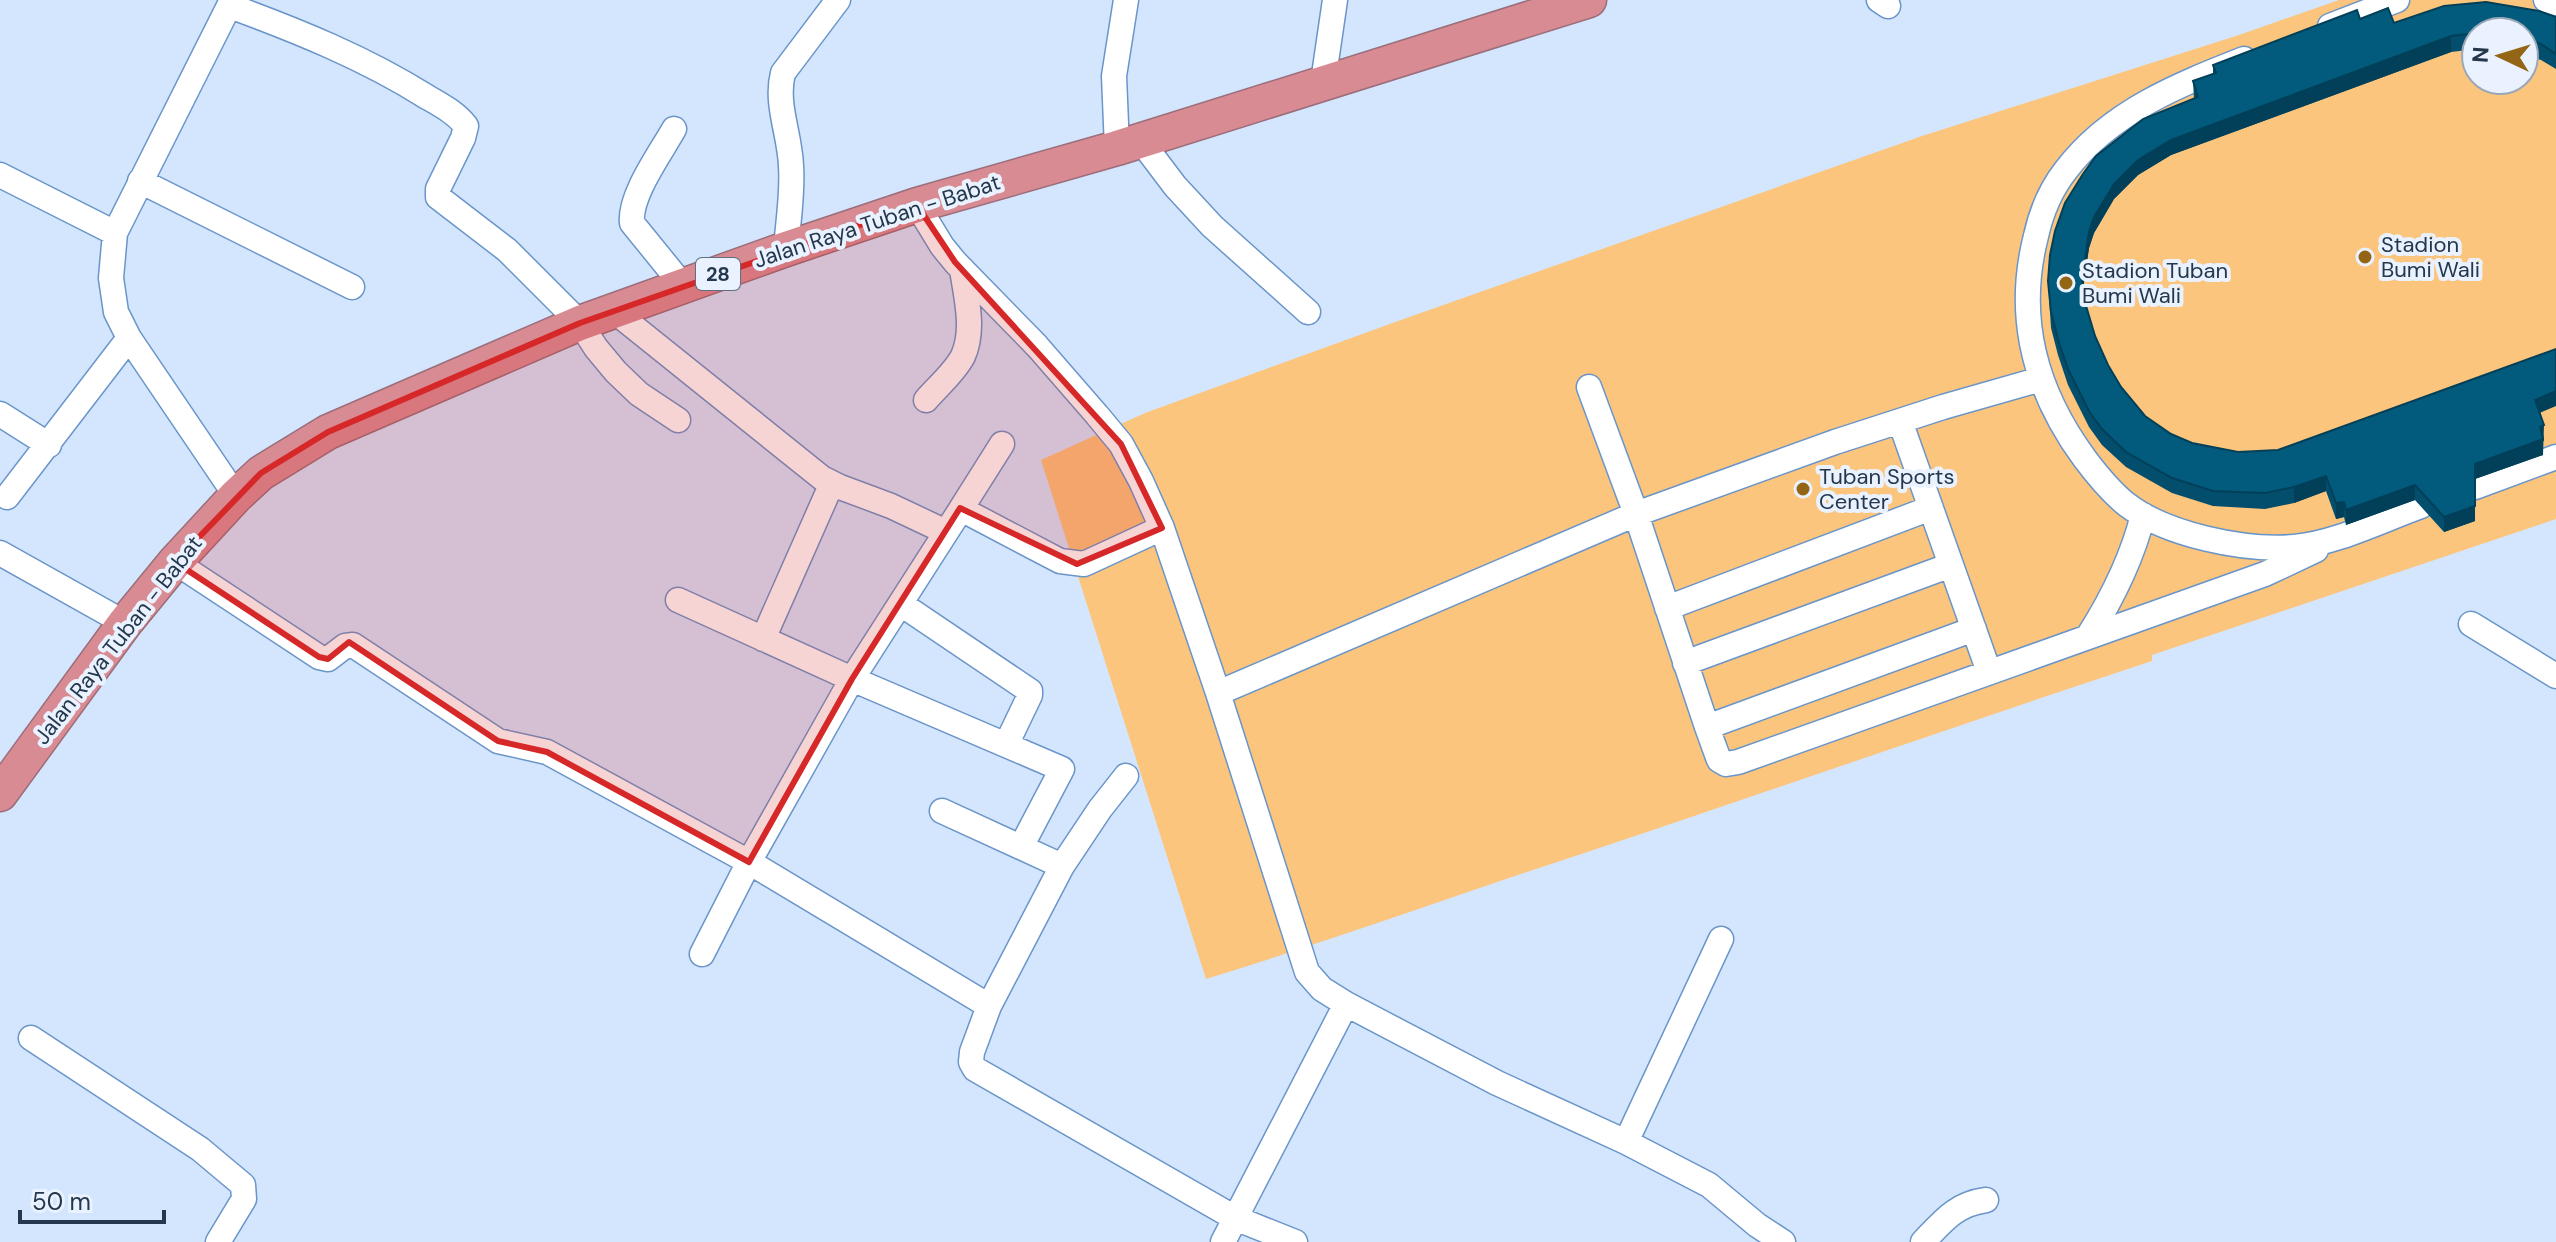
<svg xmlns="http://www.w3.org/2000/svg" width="2556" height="1242" font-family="'DM Sans',sans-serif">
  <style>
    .green { fill: #fcc57d; fill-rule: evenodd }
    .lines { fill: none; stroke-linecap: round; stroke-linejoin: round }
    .minor-casing { stroke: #6a95c9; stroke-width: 27 }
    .highway-casing { stroke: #9a6e7a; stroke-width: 37 }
    .minor { stroke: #fff; stroke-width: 24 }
    .highway { stroke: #d98b93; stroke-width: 34 }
    .wall { fill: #024e6c }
    .shaded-wall { fill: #014058 }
    .building { fill: #025b7d; stroke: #014058; stroke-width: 2 }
    .marked { fill: #d62828; fill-opacity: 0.2; stroke: #d62828; stroke-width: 6; stroke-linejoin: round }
    .poi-dot { fill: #956516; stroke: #e9f2fe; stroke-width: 3 }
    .labels { text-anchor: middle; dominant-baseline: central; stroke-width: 8; stroke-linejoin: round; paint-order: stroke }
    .shield { fill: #e9f2fe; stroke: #5f6f81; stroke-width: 2 }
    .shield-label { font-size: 20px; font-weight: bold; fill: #24374c }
    .street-label { font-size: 22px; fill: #24374c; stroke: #e9f2fe }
    .poi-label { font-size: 22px; fill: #24374c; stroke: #e9f2fe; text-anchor: start }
  </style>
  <rect width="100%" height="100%" fill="#d4e6fd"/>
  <path class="green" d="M2339,0H2556V519L2152,655V661C1943,730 1736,803 1527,872C1420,908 1314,946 1206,979L1041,460L1145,413L1398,321L1922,136L2239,35ZM2476,32H2524V80H2476Z"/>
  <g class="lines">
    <g class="minor-casing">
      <path id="minor" d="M232,0L115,233L111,278L116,312L129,338L236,496
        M1879,0L1888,6
        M2546,0L2556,3
        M230,6C298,31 365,58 427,97C441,105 456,113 466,126L463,138L438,189V197L507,250L580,323L596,348L616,372L639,394L678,420
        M2330,26L2397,0
        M2244,59C2178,85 2110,112 2066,170C2051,189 2041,213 2036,236C2015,318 2035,391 2085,459C2097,475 2110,491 2126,504C2166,535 2244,551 2294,547C2334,544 2382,520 2421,506
        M1323,82L1335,0
        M674,129C660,154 629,196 632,223L684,287
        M1141,141L1175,186L1212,226L1308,312
        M1117,148L1114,76L1126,0
        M0,175L115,233
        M140,181L352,287
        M917,205L942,246L955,262L1037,346L1097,415L1121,444L1141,481L1162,528L1218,693L1307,972L1322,989L1346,1004L1497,1083L1626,1142L1709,1185L1757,1225L1783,1242
        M786,249C788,222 793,193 791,166C790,134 775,104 783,73L838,0
        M614,311L822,478L840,487L891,506L946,532
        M1589,387L1636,514L1707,727L1719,760L1726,764L1738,762L2265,574L2316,550
        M926,400C937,387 955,372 963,356C975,329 966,297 962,269
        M0,414L49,445
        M1900,421L1989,672
        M2475,487L2556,457
        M7,497L129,338
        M961,509L1002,444
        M0,553L125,623
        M175,562L319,657L328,659L345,646L353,645L498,741L547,752L749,862L989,1006
        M678,600L852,679L1062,769L1021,847
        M901,604L1030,691V695L1006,745
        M1667,608L1931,508
        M2471,624L2556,676
        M2089,635C2113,597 2132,559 2143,515
        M763,639L832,483
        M1685,663L1951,565
        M1218,693L1636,514L1835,442L1943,407L2041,379
        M1707,727L1974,629
        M1126,776L1100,809L1062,866L989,1006L972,1052L971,1062L975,1069L1235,1218L1295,1242
        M942,811L1062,866
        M702,954L749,862L852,679L961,509L1060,561L1084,564L1162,528
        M31,1038L200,1149L243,1185L244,1199L218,1242
        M1626,1142L1721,939
        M1223,1242L1346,1004
        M1923,1242C1943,1221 1956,1204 1986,1200"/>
    </g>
    <g class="highway-casing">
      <path id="highway" d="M0,794L125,623L175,562L236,496L261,473L328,432L580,323L786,249L917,205L1117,148L1589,0"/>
    </g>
    <use href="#minor" class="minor"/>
    <use href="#highway" class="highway"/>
  </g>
  <path class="wall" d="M2556,17V69L2541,60L2524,55V32H2476V49L2451,52L2171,155L2138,175L2114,199L2094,233L2089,248L2083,288L2084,299L2095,336L2108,365L2121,387L2145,416L2171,434L2192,443L2238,452L2278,450L2540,413L2544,441H2543V455L2475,479V521L2444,532L2415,500L2346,525L2344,517L2336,519L2326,491L2294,503L2265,509L2213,506L2172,493L2126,467L2102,445L2089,427L2068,385L2058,355L2051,328L2048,281L2194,99L2193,81L2213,74V65L2360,19L2394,23Z"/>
  <path class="shaded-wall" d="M2451,36V52L2171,155L2138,175L2114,199L2094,233L2089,248L2082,296V280L2089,232L2094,217L2114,184L2138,160L2171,140Z
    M2556,391V406L2535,415V400Z
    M2544,425L2543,455L2475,479V521L2444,532V517L2475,464L2540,427Z
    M2326,476V491L2294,503V487Z
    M2415,485V500L2346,525V510Z
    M2344,502V517L2336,519V503Z"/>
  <path class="building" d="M2486,2L2539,11L2556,17V54L2541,44L2524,40V32H2476V33L2451,36L2171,140L2138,160L2114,184L2094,217L2089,232L2082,280L2084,299L2095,336L2108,365L2121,387L2145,416L2171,434L2192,443L2238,452L2278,450L2556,349V391L2535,400L2544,425L2540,427L2543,439L2475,464V506L2444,517L2415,485L2346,510L2344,502L2336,503L2326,476L2294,487L2265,493L2213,491L2172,478L2126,452L2102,429L2089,411L2068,369L2058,340L2051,312L2048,281L2050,255L2055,231L2065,203L2083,174L2096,156L2143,119L2198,97L2193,81L2216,73L2213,65L2357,10L2360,19L2388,8L2394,23L2444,6Z"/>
  <path class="marked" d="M917,205L955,262L1121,444L1162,528L1077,564L960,508L852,679L749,862L547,752L498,741L349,642L328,659L319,657L175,562L261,473L328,432L580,323Z"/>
  <g class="poi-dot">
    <circle cx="2365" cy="257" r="8"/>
    <circle cx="2066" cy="283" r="8"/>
    <circle cx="1803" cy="489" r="8"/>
  </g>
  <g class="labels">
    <rect class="shield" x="696" y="258" width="44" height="32" rx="6"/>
    <g class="shield-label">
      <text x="718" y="274">28</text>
    </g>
    <g class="street-label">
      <text transform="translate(877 221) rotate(-18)">Jalan Raya Tuban - Babat</text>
      <text transform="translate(118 640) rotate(-52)">Jalan Raya Tuban - Babat</text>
    </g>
    <g class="poi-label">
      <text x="2381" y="244">Stadion<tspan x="2381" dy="25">Bumi Wali</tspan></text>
      <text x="2082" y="270">Stadion Tuban<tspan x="2082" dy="25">Bumi Wali</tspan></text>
      <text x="1819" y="476">Tuban Sports<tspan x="1819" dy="25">Center</tspan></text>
    </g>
  </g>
  <g transform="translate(2500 56) rotate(274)"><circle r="38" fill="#e9f2fe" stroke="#9aa7b7" stroke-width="2"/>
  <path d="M0-6L14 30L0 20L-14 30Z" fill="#956516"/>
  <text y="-12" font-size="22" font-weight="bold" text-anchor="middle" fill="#24374c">N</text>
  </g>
  <path d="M20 1210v12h144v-12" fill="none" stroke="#24374c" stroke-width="4"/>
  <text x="32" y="1210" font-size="24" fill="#24374c" stroke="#e9f2fe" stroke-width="6" paint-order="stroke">50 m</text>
</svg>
